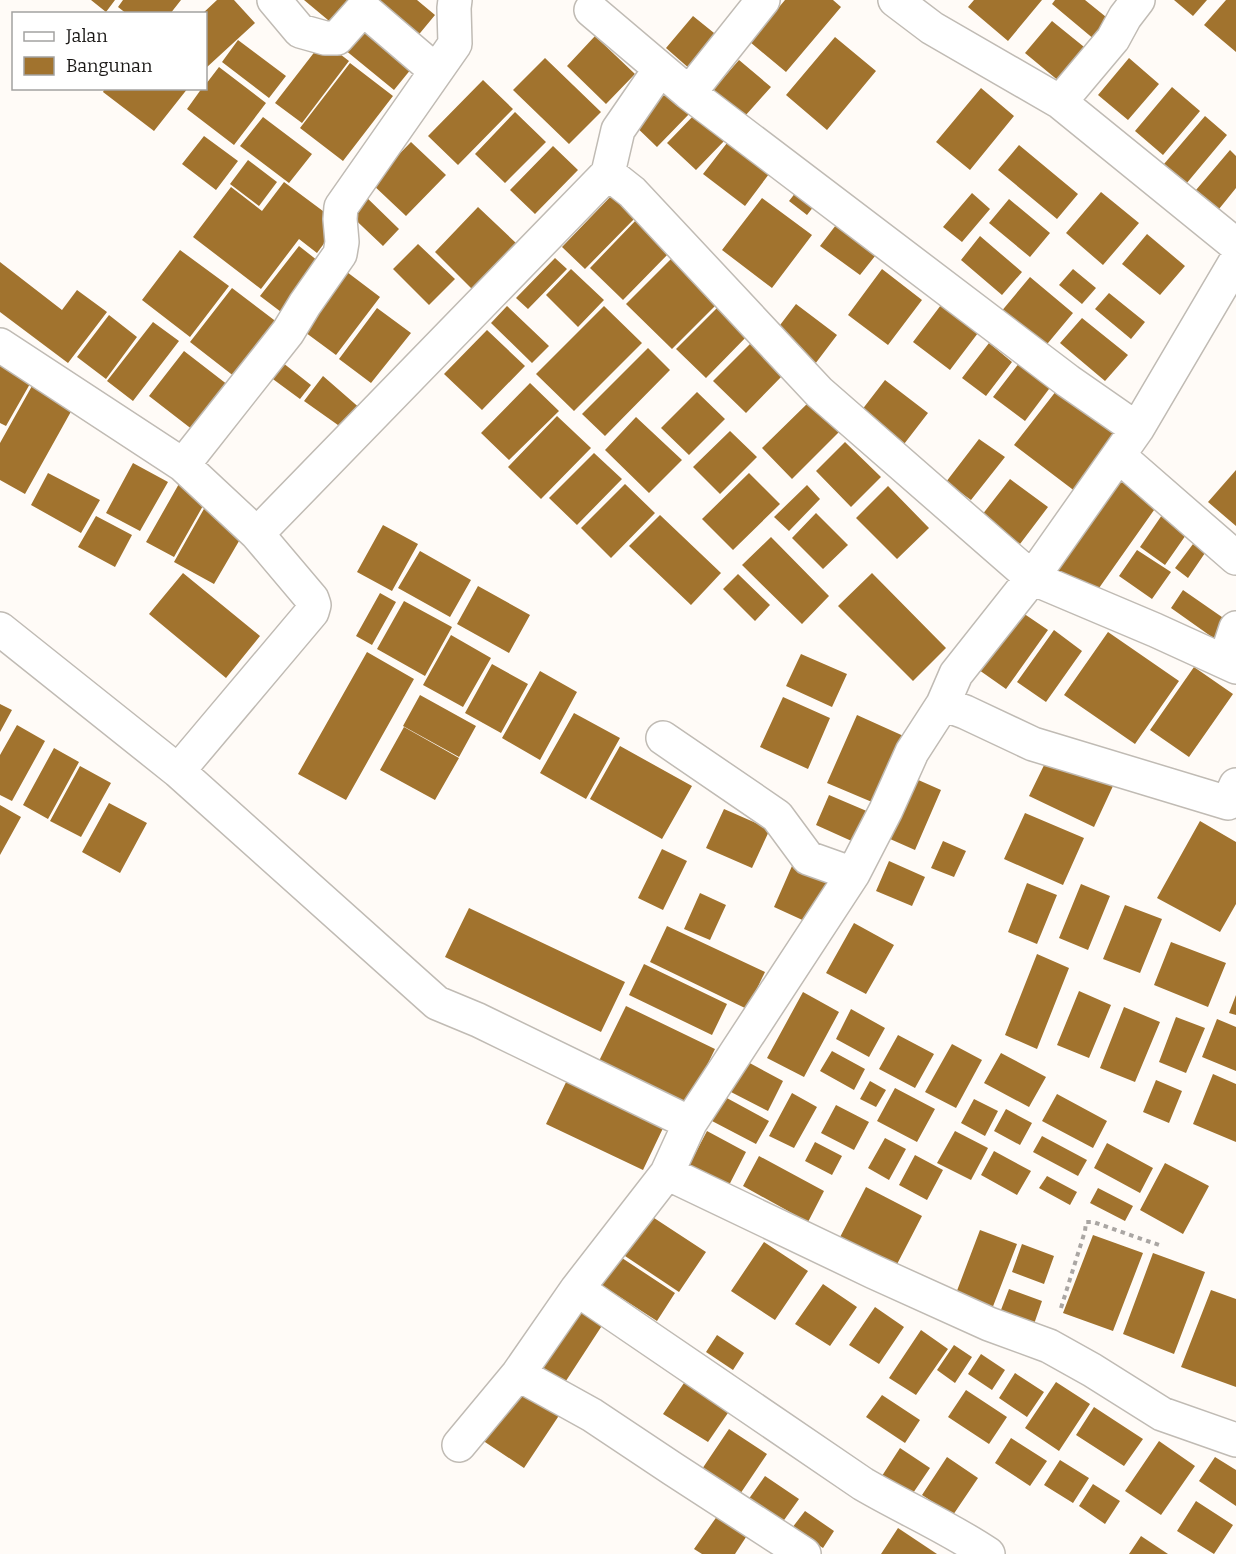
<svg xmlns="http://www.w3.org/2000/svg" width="1236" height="1554" font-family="Bitter,serif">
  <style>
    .building { fill: #a1732e }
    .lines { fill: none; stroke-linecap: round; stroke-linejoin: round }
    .street-casing { stroke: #c0bbb4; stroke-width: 36 }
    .path { stroke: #aaa6a3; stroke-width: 4; stroke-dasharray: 4.5 4.5; stroke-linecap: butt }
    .street { stroke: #fff; stroke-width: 33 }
  </style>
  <rect width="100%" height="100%" fill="#fffbf7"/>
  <path class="building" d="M91,0H115L106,12Z
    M123,0H181L170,14H127L118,7Z
    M217,0H234L255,23L206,68V14H202Z
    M304,0H365L340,30Z
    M378,0H417L435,15L411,44Z
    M785,0H833L841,7L786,72L750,42Z
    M974,0H1042L1008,41L968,7Z
    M1055,0H1085L1111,21L1095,40L1052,4Z
    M1174,0H1207L1193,16Z
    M1226,0H1236V52L1204,25Z
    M365,13L420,58L394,90L339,45Z
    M693,16L719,37L691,70L666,48Z
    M1052,21L1094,55L1066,87L1025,53Z
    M595,36L635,74L606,104L567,66Z
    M835,37L876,71L827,130L786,95Z
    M238,40L286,76L269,98L222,62Z
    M323,41L349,61L302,123L275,103Z
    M545,58L601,112L569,144L513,90Z
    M1129,58L1159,84L1128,120L1098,95Z
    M739,60L771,87L745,116L713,90Z
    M350,63L393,96L343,161L300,128Z
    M219,67L266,103L234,145L187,109L202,88H206V84Z
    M483,80L513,109L458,165L428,136Z
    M662,85L691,112L657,147L628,119Z
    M1172,87L1200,111L1163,155L1135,131Z
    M105,88H188L154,131L103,92Z
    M981,88L1014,116L970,170L936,142Z
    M698,111L726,139L696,170L667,143Z
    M515,112L546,142L505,183L475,154Z
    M1205,116L1227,135L1186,184L1164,164Z
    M263,117L312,154L289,183L240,146Z
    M734,134L775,166L745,206L703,174Z
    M204,136L238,161L216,190L182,164Z
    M411,142L446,175L406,216L371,183Z
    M1019,145L1078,194L1057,219L998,170Z
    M553,146L578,170L535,214L510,190Z
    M1230,150L1236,156V188L1219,209L1196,190Z
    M248,160L277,182L259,206L230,184Z
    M284,182L339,223L317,253L299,239L261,289L193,237L231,187L262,211Z
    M800,187L818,201L807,215L789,201Z
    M361,192L399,229L383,246L344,209Z
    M1101,192L1139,223L1103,265L1066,233Z
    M614,193L637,216L585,269L562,247Z
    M972,193L990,209L962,242L943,227Z
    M762,198L812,235L772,288L722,250Z
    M1009,199L1050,233L1030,257L989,223Z
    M478,207L517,244L472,289L435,252Z
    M638,218L672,250L623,300L590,268Z
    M839,221L879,251L860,275L820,246Z
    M1147,234L1185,266L1160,295L1122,264Z
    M980,236L1022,272L1002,295L961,260Z
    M418,244L455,279L429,305L393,269Z
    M299,246L327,268L289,318L260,296Z
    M180,250L229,286L190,337L142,300Z
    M673,257L720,301L672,349L626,304Z
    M555,258L567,269L528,309L516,298Z
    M0,262L62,310L77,290L107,312L68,363L0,312Z
    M343,269L380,297L336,355L298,327Z
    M571,269L604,300L578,327L546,295Z
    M882,269L922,300L888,345L848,315Z
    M1073,269L1096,288L1082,304L1059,285Z
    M1030,277L1073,313L1043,349L1000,313Z
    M232,288L278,323L235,377L190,342Z
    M1109,293L1145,322L1131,339L1095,309Z
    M944,301L981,329L950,370L913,342Z
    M722,303L752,331L706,378L676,349Z
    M796,304L837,335L812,368L771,337Z
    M507,306L549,346L532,363L491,323Z
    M604,306L642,343L574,411L536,374Z
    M377,308L411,333L371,383L339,359Z
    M109,315L137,337L106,379L77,357Z
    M1082,318L1128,355L1105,381L1060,343Z
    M153,322L179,341L133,401L107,381Z
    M487,330L525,366L482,410L444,374Z
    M752,342L784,374L746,413L713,381Z
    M989,343L1012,362L986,396L962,378Z
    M648,348L670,370L605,436L582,414Z
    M184,351L237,392L202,437L149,396Z
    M0,356L35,375L6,426L0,423Z
    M278,359L311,385L300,399L266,374Z
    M1020,362L1052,385L1025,421L993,397Z
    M323,376L362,410L345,430L304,401Z
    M37,377L78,399L25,494L0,480V443Z
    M885,380L928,413L901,448L858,415Z
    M530,383L559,411L509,460L481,433Z
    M1060,386L1122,432L1076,492L1014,445Z
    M697,392L725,419L689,455L661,428Z
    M811,400L841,430L792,479L762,448Z
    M557,416L591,448L541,499L508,467Z
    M636,417L682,460L649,493L605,450Z
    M730,431L757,457L720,494L693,467Z
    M979,439L1005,457L971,500L946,482Z
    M845,442L881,477L851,507L816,471Z
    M594,453L622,479L577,525L549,498Z
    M133,463L168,482L140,531L106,513Z
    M1236,470V526L1208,502Z
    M48,473L100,500L81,533L31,505Z
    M749,473L780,504L733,550L702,519Z
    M1119,474L1159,503L1092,598L1052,570Z
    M1010,479L1048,507L1020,544L982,515Z
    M180,482L208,497L174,557L146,542Z
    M625,484L655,513L611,558L581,528Z
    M807,485L820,499L789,531L774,517Z
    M888,486L929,528L897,559L856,518Z
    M205,507L246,529L214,584L174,562Z
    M816,513L848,545L823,569L792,538Z
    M660,515L721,573L691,605L629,546Z
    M1162,515L1188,532L1165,565L1140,547Z
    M96,516L132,535L115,567L78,547Z
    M383,525L418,544L392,591L357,572Z
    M771,537L829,596L802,624L742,565Z
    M1193,544L1205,553L1188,578L1175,568Z
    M1137,550L1171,572L1152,599L1119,576Z
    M420,551L471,580L450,617L398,588Z
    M183,573L260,636L226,678L149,614Z
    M872,573L946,648L913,681L838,606Z
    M738,574L770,605L755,621L723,589Z
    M478,586L530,615L509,653L457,624Z
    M1183,590L1232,624L1219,642L1171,608Z
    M380,593L396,602L372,645L356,636Z
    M404,601L452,627L425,676L377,649Z
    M1020,611L1048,630L1006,689L979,670Z
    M1054,630L1082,651L1046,702L1017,682Z
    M1108,632L1179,681L1135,744L1064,695Z
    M451,635L491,658L463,707L423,685Z
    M367,652L414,679L346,800L298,774Z
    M801,654L847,674L832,707L786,686Z
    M492,664L528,684L501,733L465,713Z
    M1194,667L1233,694L1189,757L1150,730Z
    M540,671L577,692L540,760L502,738Z
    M420,695L476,726L459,757L403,726Z
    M783,697L830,718L808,769L760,747Z
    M0,704L12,710L0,732Z
    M574,713L620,738L586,799L540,773Z
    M857,715L908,738L879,805L827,783Z
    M17,725L45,741L12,801L0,795V755Z
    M404,727L459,758L435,800L380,770Z
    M620,746L692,786L662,839L590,799Z
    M54,748L79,762L48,819L23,805Z
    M1049,755L1113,786L1094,827L1029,796Z
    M80,766L111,783L81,837L50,821Z
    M907,775L941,790L915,850L881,835Z
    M829,795L869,812L856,843L816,825Z
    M109,803L147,823L120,873L82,852Z
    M0,805L21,817L0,855Z
    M724,809L770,829L752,868L706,848Z
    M1025,813L1084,838L1063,885L1004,859Z
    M1200,821L1236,842V904L1220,932L1157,898Z
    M943,841L966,851L954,877L931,868Z
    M662,849L687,861L663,910L638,898Z
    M889,861L925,877L912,906L876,891Z
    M792,866L827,882L809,923L774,907Z
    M1027,883L1057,895L1037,944L1008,932Z
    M1081,884L1110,896L1088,950L1059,938Z
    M700,893L726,905L710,940L684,929Z
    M1125,905L1162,919L1140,973L1103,959Z
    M469,908L625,982L601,1032L445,957Z
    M854,923L894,945L866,994L826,973Z
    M667,926L765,972L747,1009L650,962Z
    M1171,942L1226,963L1208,1007L1154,985Z
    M1037,954L1069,968L1037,1049L1005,1035Z
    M644,964L727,1004L712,1035L629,995Z
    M1079,991L1111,1005L1089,1058L1057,1045Z
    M803,992L839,1012L804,1077L767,1058Z
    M1236,995V1015L1229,1013Z
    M626,1006L715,1049L688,1104L599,1061Z
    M1124,1007L1160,1022L1135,1082L1100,1068Z
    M851,1009L885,1028L869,1057L836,1039Z
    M1176,1017L1205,1028L1186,1073L1159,1062Z
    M1217,1019L1236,1027V1071L1202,1057Z
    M898,1035L934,1054L915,1088L879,1069Z
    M952,1044L982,1060L956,1108L925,1092Z
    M832,1051L865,1069L854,1090L820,1071Z
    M1001,1053L1046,1077L1029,1107L984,1083Z
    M746,1061L783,1081L768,1111L729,1091Z
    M1213,1074L1236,1084V1142L1193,1124Z
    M568,1078L665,1124L643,1170L546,1124Z
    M1156,1080L1182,1091L1169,1123L1143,1112Z
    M870,1081L886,1090L876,1107L860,1099Z
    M895,1088L935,1109L917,1142L877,1121Z
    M792,1093L817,1107L794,1148L769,1136Z
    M1057,1094L1107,1121L1093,1148L1042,1121Z
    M725,1097L769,1121L756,1144L712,1121Z
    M974,1099L998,1111L985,1136L961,1123Z
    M836,1105L869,1122L854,1150L821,1133Z
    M1006,1109L1032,1123L1020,1145L994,1131Z
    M707,1131L746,1152L724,1195L685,1173Z
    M955,1131L988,1148L971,1180L937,1163Z
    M1042,1136L1087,1160L1078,1176L1033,1152Z
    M885,1138L906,1149L889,1180L868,1168Z
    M815,1142L842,1156L832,1175L805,1161Z
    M1107,1143L1153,1168L1140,1193L1094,1168Z
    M994,1151L1031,1171L1017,1195L981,1175Z
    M915,1155L943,1170L927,1200L899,1185Z
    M759,1156L824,1191L808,1222L743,1186Z
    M1165,1163L1209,1186L1183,1234L1140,1210Z
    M1047,1176L1077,1192L1070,1205L1039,1188Z
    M866,1187L922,1216L894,1270L838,1241Z
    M1098,1188L1133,1206L1125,1221L1090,1203Z
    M648,1214L706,1252L679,1292L622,1254Z
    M980,1230L1017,1244L992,1309L955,1296Z
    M1093,1235L1143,1253L1113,1331L1063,1313Z
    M764,1242L808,1271L775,1320L731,1291Z
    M1022,1244L1054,1256L1044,1284L1012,1272Z
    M1153,1253L1205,1272L1174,1354L1123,1334Z
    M619,1256L675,1293L657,1321L600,1284Z
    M823,1284L857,1307L830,1346L795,1324Z
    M1009,1289L1042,1301L1033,1327L999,1315Z
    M1211,1290L1236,1299V1387L1181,1367Z
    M577,1303L605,1321L562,1387L533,1369Z
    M875,1307L904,1327L879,1364L849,1345Z
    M921,1330L948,1349L916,1395L889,1378Z
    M717,1335L744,1353L733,1370L706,1352Z
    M954,1345L972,1357L955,1383L937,1370Z
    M981,1354L1005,1370L992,1390L968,1374Z
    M1015,1373L1044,1392L1027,1417L999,1398Z
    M686,1380L730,1410L708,1442L663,1414Z
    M1056,1382L1090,1404L1059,1451L1025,1428Z
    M512,1383L560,1414L524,1468L476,1436Z
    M966,1390L1007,1417L989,1444L948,1417Z
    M882,1395L920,1420L905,1443L866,1417Z
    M1094,1407L1143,1439L1124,1466L1076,1435Z
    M729,1429L767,1454L734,1503L696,1478Z
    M1011,1438L1047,1461L1030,1486L995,1463Z
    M1159,1441L1195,1466L1161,1515L1125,1491Z
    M900,1448L930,1468L909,1499L880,1479Z
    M947,1457L978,1478L953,1515L922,1495Z
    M1215,1457L1236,1470V1506L1199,1481Z
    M1060,1460L1089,1478L1073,1503L1044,1485Z
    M765,1476L799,1499L777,1530L743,1507Z
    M1093,1484L1120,1501L1105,1524L1079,1506Z
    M1196,1501L1233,1525L1214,1554L1177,1531Z
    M805,1511L834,1531L823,1548L792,1528Z
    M720,1512L750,1531L735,1554H702L694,1549Z
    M898,1528L937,1554H881Z
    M1141,1536L1168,1554H1129Z"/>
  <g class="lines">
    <g class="street-casing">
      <path id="street" d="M274,0L300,31L325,38H337L361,11L367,12L436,71
        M895,0L932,28L1060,102L1236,245
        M591,10L689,93L1068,381L1137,429
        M689,93L763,0
        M1060,102L1113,39L1125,17L1138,0
        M608,173L618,130L660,69
        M0,345L183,465L257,534L608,173L632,192L819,392L1032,578L1155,630L1236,667
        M1119,456L1236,558
        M183,465L288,332L305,304L340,254L342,242L340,219L341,207L455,44L454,8L455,0
        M0,629L178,771L437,1003L478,1020L690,1123
        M1225,661L1236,628
        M943,704L965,712L1033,744L1228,803L1236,785
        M663,738L777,816L808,858L853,874
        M178,771L312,612L314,605L312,599L257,534
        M667,1173L874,1272L989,1324L1049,1346L1092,1370L1162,1414L1236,1440
        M577,1289L863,1484C904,1508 948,1527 988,1554
        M518,1374L592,1415L673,1469L804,1554
        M459,1445L518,1374L577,1289L667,1173L690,1123L853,874L886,810L912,752L943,704L956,674L1032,578L1137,429L1236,261"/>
    </g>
    <path class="path" d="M1061,1308L1085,1231L1086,1222H1093L1159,1245"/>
    <use href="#street" class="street"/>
  </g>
  <rect x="12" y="12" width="195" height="78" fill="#ffffff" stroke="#a3a2a1" stroke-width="1.5"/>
  <rect x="24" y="32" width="30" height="9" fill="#ffffff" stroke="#a3a2a1" stroke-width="1.5"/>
  <text x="66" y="42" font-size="18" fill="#191715">Jalan</text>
  <rect x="24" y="57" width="30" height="18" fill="#a1732e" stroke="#a3a2a1" stroke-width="1.5"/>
  <text x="66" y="72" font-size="18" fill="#191715">Bangunan</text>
</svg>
